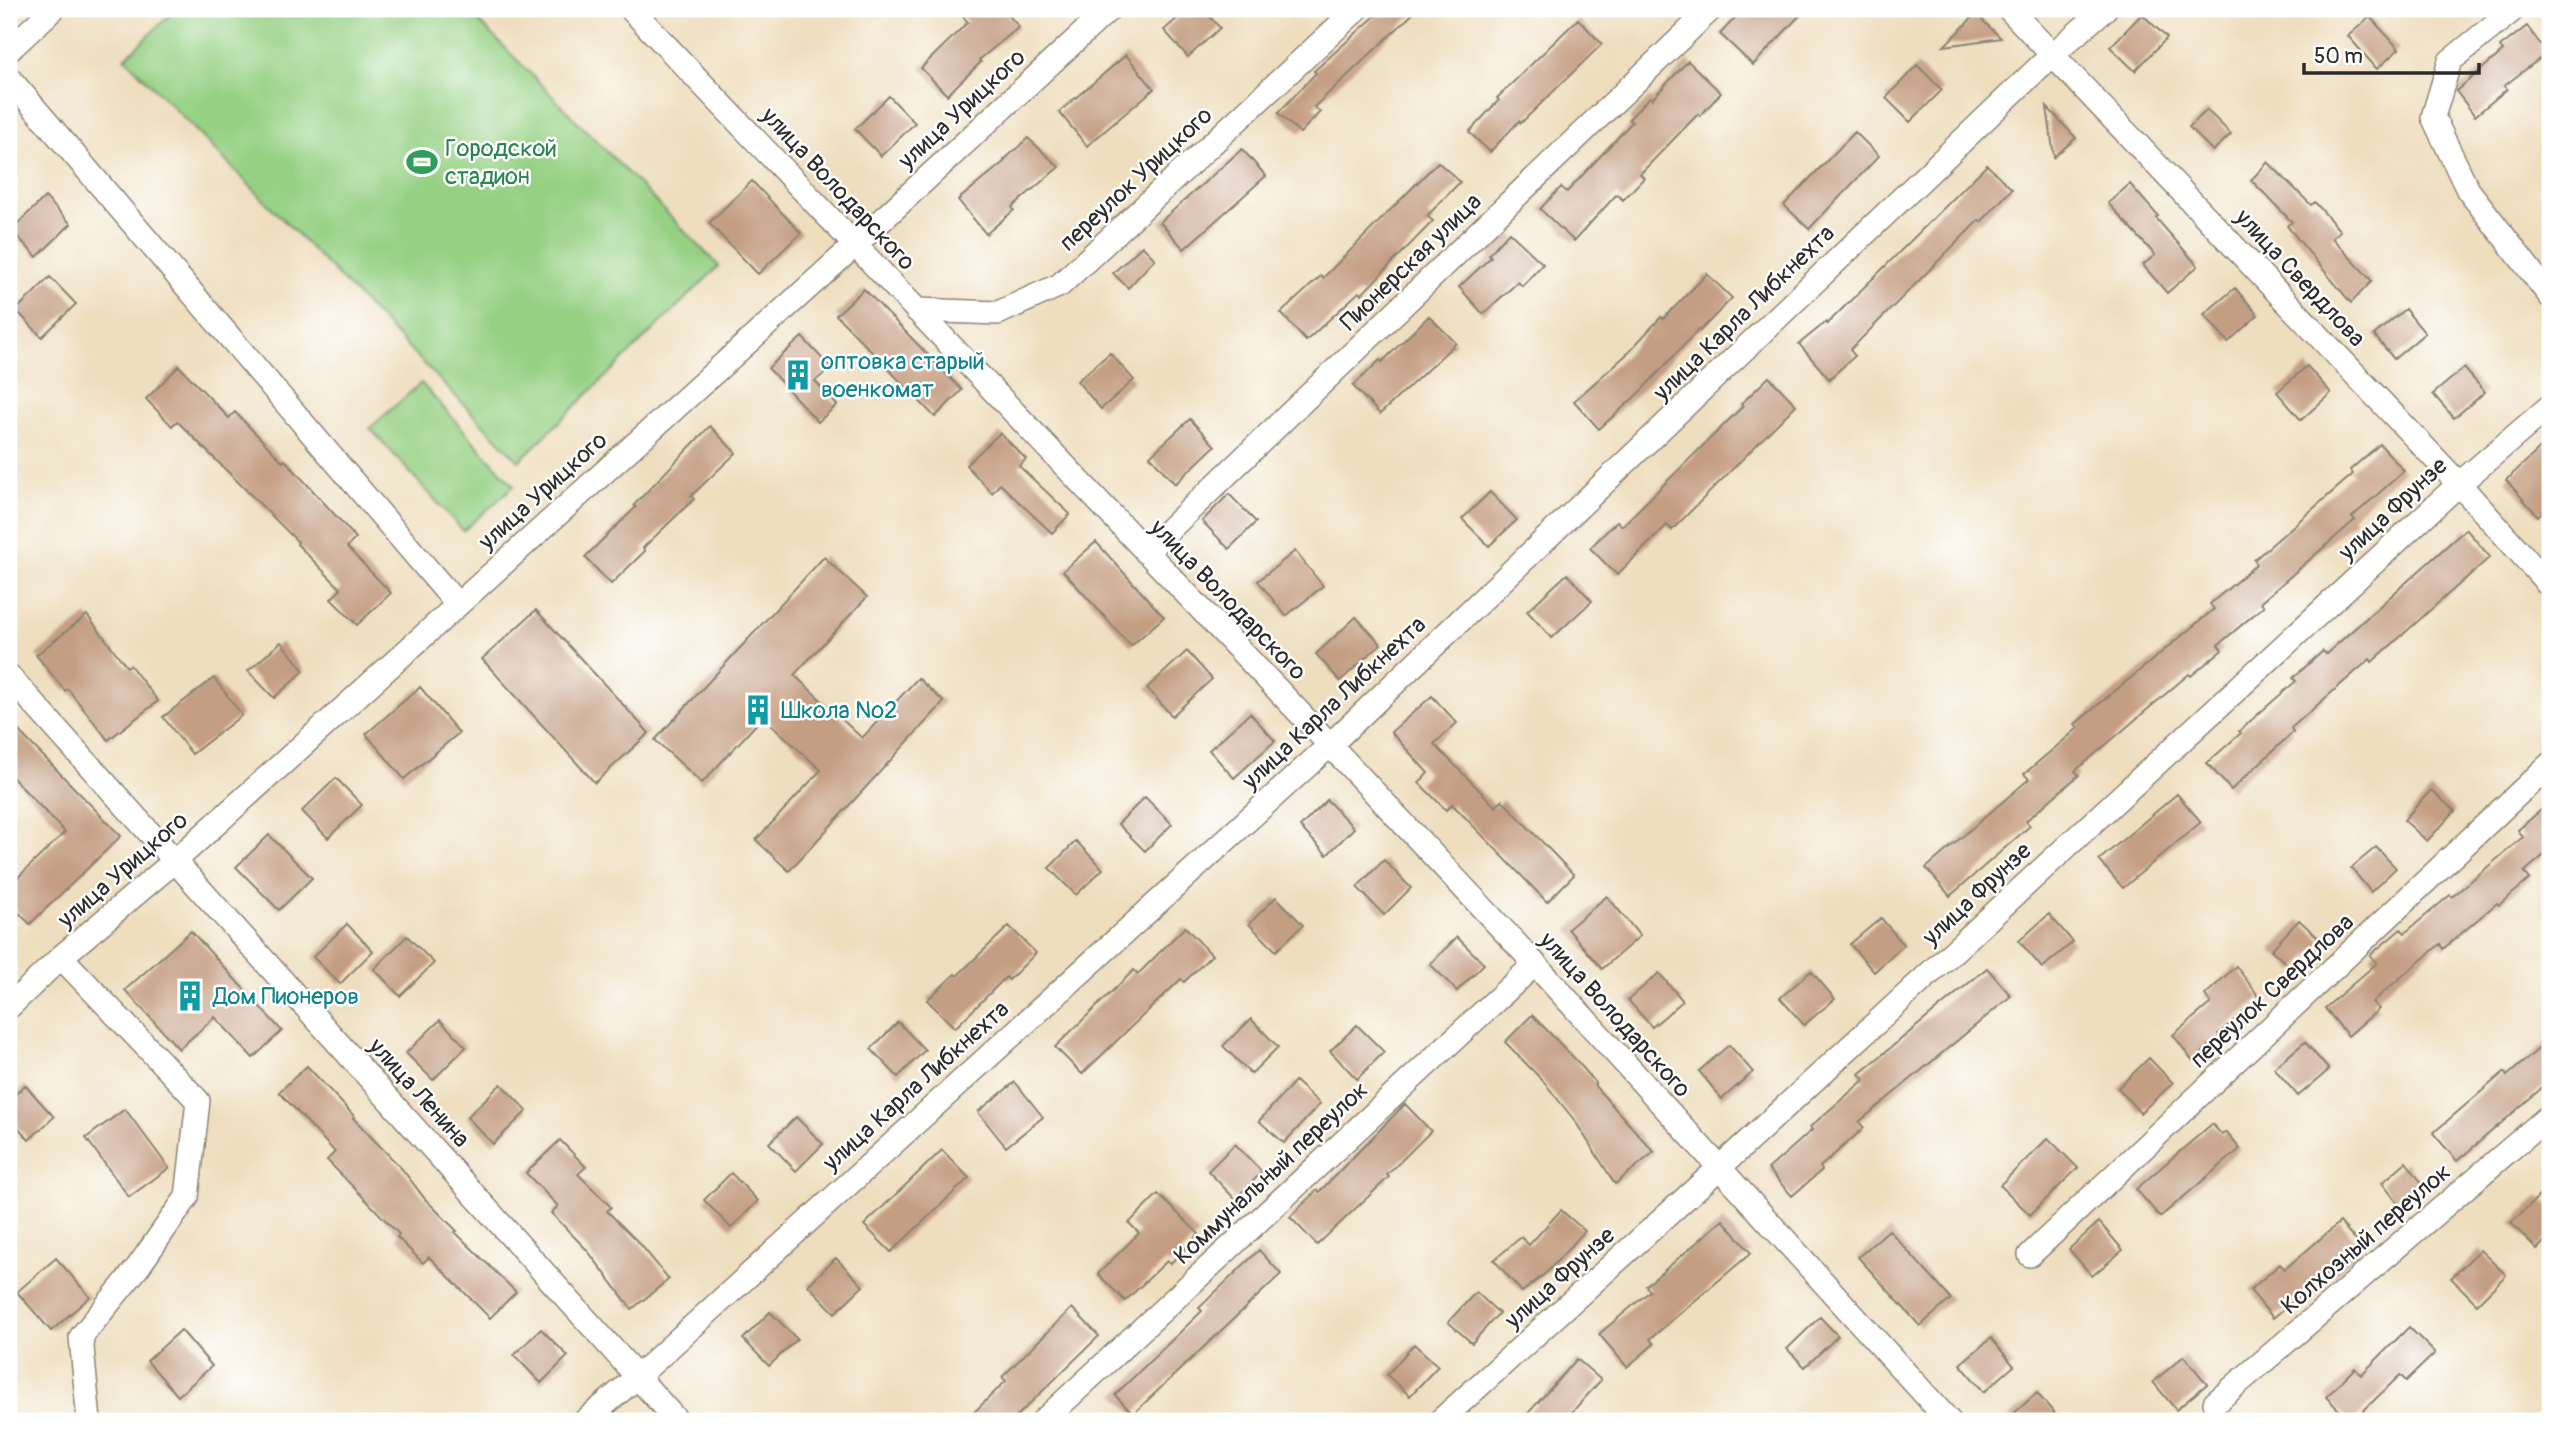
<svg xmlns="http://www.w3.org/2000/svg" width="2559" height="1430" font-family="Pangolin,sans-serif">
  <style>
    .green { fill: #95d083; stroke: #607e57; stroke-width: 2 }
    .building { fill: #c49e82 }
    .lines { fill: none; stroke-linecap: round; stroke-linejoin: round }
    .minor-casing { stroke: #8c8474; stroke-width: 26 }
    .minor { stroke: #fff; stroke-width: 23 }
    .labels { text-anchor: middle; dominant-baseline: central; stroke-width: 5; stroke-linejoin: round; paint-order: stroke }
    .street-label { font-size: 24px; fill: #2b2b2b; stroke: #fff }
    .leisure-label { font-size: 24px; fill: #27864d; stroke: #fff; text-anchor: start }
    .culture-label { font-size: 24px; fill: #0d838f; stroke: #fff; text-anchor: start }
  </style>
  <rect width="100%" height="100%" fill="#fff"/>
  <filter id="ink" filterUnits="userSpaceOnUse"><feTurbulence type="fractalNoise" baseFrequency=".0143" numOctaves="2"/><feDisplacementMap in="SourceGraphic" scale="14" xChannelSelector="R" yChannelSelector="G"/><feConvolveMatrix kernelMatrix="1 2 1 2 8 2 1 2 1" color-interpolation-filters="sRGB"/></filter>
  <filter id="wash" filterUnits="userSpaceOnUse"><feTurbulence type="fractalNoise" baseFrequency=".00686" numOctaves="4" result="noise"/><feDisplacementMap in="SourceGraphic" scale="28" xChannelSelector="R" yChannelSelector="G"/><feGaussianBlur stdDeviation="1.57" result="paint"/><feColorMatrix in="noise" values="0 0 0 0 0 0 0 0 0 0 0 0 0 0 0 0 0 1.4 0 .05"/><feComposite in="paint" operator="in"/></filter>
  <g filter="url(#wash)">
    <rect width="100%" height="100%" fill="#eedebe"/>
    <path class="green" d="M176,9H467L719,266L519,461L125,58Z
      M421,383L514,486L463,531L370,428Z"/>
    <g id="blocks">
      <path class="building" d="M973,9H1003L1019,27L979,60L981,62L947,95L921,68L968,22L963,17Z
        M1188,9H1203L1220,28L1188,57L1164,30Z
        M1383,9H1418L1314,107L1320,112L1300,133L1278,113L1316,73L1314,71Z
        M1743,9H1806L1753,65L1720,34Z
        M1976,14L2001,38L1944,46Z
        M2142,14L2167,38L2135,71L2110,47Z
        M2370,17L2399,49L2377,69L2348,36Z
        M1578,19L1602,44L1521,123L1519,121L1490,152L1469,132L1499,100L1497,98Z
        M2527,26L2547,53L2504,86L2507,89L2475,116L2456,91L2503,51L2500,47Z
        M1126,55L1154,89L1087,146L1059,112Z
        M1688,61L1721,93L1700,116L1698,114L1640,174L1644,178L1623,200L1617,194L1574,241L1540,209L1561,187L1567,192L1632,122L1629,119L1650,97L1652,99Z
        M1917,65L1942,90L1910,122L1886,98Z
        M889,96L915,123L881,156L855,129Z
        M2047,107L2076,138L2054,157Z
        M2207,110L2231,134L2213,151L2189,127Z
        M1855,132L1879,156L1809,229L1784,205Z
        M1028,138L1059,167L1012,207L1014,210L986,234L958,200L1005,161L1004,160Z
        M1242,149L1266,176L1184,249L1160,222Z
        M1438,162L1460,182L1427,216L1433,221L1362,294L1359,292L1306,341L1281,313L1321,276L1323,278Z
        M2268,162L2311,205L2315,202L2340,231L2332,238L2372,281L2351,303L2287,226L2292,222L2251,180Z
        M1987,165L2012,189L1981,222L1979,220L1850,350L1855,356L1829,379L1799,344L1826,322L1827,324Z
        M752,181L801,233L758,274L709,223Z
        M2130,184L2158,216L2156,218L2198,266L2167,293L2143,265L2155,255L2108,203Z
        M45,197L71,224L37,257L11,230Z
        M1509,232L1543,264L1522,286L1518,282L1483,314L1459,287L1491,257L1489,254Z
        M1142,246L1155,259L1128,288L1113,273Z
        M1707,274L1732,298L1700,331L1699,329L1640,392L1599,429L1574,401L1626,355L1661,317L1663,319Z
        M50,277L76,304L42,337L16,310Z
        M2235,288L2258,315L2228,342L2204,314Z
        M864,289L962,390L935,417L836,315Z
        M2405,309L2425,333L2394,359L2374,335Z
        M1429,316L1456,343L1380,414L1353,386L1380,360L1382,362Z
        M802,337L831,368L815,381L837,405L818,422L768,368Z
        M1110,353L1134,380L1101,409L1077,381Z
        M179,366L229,418L235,412L283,462L285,460L356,538L347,547L391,593L357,625L331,599L341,589L297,544L298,542L177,421L172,426L146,399Z
        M2307,366L2331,393L2301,420L2277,392Z
        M2464,368L2485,392L2454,418L2433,394Z
        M1769,377L1796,405L1672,530L1667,525L1617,575L1590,548L1617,521L1622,526L1743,406L1741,404Z
        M1190,419L1215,446L1175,484L1150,456Z
        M710,426L736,453L691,496L694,499L643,548L645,551L611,584L585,557L636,507L634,505Z
        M1000,433L1026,459L1019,466L1070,514L1052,533L1000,484L992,493L966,465Z
        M2550,439V504L2538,516L2506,480Z
        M2380,444L2404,471L2352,517L2355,520L2261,602L2264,606L2218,645L2222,650L2191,676L2189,674L2075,771L2079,775L2026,821L2030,826L1950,896L1926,868L2029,779L2024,774L2078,728L2075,724L2214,609L2210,604L2257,564L2254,560L2353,474L2350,470Z
        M1490,492L1517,520L1489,546L1462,519Z
        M1229,494L1256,522L1229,549L1202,521Z
        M2466,529L2490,557L2372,662L2370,659L2291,728L2293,732L2231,790L2207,763L2241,733L2239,731L2296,681L2293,678L2323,651L2326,654Z
        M1096,542L1164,617L1131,646L1063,571Z
        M1295,551L1323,586L1286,616L1258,581Z
        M824,557L867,597L794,675L862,738L918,678L944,702L789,871L756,840L821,770L763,717L702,783L655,740Z
        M1567,574L1592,601L1552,638L1527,611Z
        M536,610L649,733L595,783L482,659Z
        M87,615L127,667L130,665L158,701L108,740L68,689L65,691L36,655Z
        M1356,617L1381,644L1340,681L1316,654Z
        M281,642L304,671L274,698L248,671Z
        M1187,651L1212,679L1172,716L1147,688Z
        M214,678L242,715L192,754L163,717Z
        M420,687L459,733L404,779L366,734Z
        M1432,696L1457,723L1434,744L1496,807L1502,800L1574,875L1547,902L1452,804L1446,810L1419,783L1428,773L1391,732Z
        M1250,713L1275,741L1234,778L1209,750Z
        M9,721L121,836L30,924L9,903V886L65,832L9,774Z
        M336,778L362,805L328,838L302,811Z
        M2431,790L2455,811L2427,841L2404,820Z
        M2177,794L2201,822L2123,888L2099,860Z
        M1145,797L1172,824L1145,851L1118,824Z
        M1327,800L1354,828L1327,855L1300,827Z
        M2550,802V850L2524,872L2530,879L2499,905L2497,903L2443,949L2440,944L2372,1002L2379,1009L2348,1036L2325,1008L2377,963L2370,955L2401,929L2405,933L2450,895L2452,897L2523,837L2518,830Z
        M269,835L312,878L279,910L236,867Z
        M1076,841L1103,869L1076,895L1049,868Z
        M2376,847L2396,868L2371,892L2351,868Z
        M1384,860L1411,888L1384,915L1357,887Z
        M1607,896L1640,936L1602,969L1568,929Z
        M1276,897L1303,925L1276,951L1249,924Z
        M2049,914L2073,942L2042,968L2019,941Z
        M1881,918L1904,945L1874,972L1850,944Z
        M2299,920L2322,941L2295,971L2271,950Z
        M347,924L373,951L340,984L313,957Z
        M1009,926L1036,953L1009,980L1006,977L955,1028L927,1000L955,974L957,976Z
        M1185,927L1212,955L1184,982L1181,979L1082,1074L1055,1047L1134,970L1138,974Z
        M191,931L282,1031L253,1058L215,1017L179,1049L125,990Z
        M407,936L434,963L400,996L374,969Z
        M1457,937L1484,964L1457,991L1430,964Z
        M2236,966L2260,998L2218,1034L2220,1036L2193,1061L2173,1035L2211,1003L2205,995Z
        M1987,968L2011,996L1859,1122L1864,1128L1820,1167L1822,1170L1792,1196L1768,1169L1812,1130L1810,1127L1864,1080L1859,1074Z
        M1811,971L1835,999L1804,1025L1780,998Z
        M1659,973L1683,1001L1652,1027L1628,1000Z
        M1532,1015L1577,1061L1596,1083L1594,1085L1654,1152L1615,1184L1575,1121L1543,1081L1505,1042Z
        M1251,1019L1278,1047L1251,1074L1223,1046Z
        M440,1020L466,1047L433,1080L406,1053Z
        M898,1022L925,1050L898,1077L871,1049Z
        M1357,1025L1384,1052L1357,1079L1330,1051Z
        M2550,1039V1081L2457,1161L2433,1133L2504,1072L2507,1076Z
        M2305,1042L2329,1070L2298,1096L2274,1068Z
        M1729,1045L1753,1072L1722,1099L1699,1071Z
        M2149,1058L2173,1083L2140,1113L2118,1088Z
        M307,1066L355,1117L353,1118L402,1169L425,1199L457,1231L455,1232L516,1292L490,1318L429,1257L423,1263L397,1237L399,1234L327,1160L335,1152L279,1092Z
        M1295,1081L1320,1104L1284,1143L1259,1121Z
        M1015,1082L1043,1117L1006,1147L978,1112Z
        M501,1084L527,1111L493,1144L467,1117Z
        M25,1085L54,1117L29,1140L9,1117V1100Z
        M1405,1104L1431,1131L1387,1175L1389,1177L1317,1245L1290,1217L1317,1190L1319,1192Z
        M125,1109L169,1168L129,1197L86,1138Z
        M796,1117L823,1144L796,1171L769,1143Z
        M2212,1124L2222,1135L2226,1132L2240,1149L2160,1217L2136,1189Z
        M2048,1138L2078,1168L2030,1215L2000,1185Z
        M560,1140L586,1167L578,1174L611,1207L607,1211L641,1245L669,1279L632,1309L587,1250L551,1213L558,1206L526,1173Z
        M1235,1144L1262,1172L1235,1199L1208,1171Z
        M942,1150L969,1178L891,1252L864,1225Z
        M2406,1162L2424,1186L2400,1206L2382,1183Z
        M731,1173L758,1201L731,1228L704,1200Z
        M1158,1194L1199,1234L1170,1264L1167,1261L1125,1301L1098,1274L1139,1233L1129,1223Z
        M2540,1195L2550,1206V1236L2537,1249L2511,1223Z
        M1561,1210L1585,1231L1547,1272L1522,1292L1494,1260L1521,1237L1529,1245Z
        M1723,1220L1751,1253L1650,1339L1654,1344L1627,1367L1599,1334L1650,1291L1646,1286Z
        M2099,1222L2123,1250L2092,1276L2069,1249Z
        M2340,1222L2364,1250L2333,1276L2329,1271L2273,1318L2250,1290L2280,1264L2285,1269Z
        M1889,1230L1951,1299L1920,1326L1858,1257Z
        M1259,1250L1281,1274L1133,1414L1115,1395L1202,1311L1199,1308Z
        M2480,1250L2506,1275L2477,1304L2451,1278Z
        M56,1258L90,1297L51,1331L17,1292Z
        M836,1258L863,1286L835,1313L808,1285Z
        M1476,1292L1499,1313L1472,1343L1448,1322Z
        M1072,1308L1099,1336L1012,1421H965L1006,1381L1002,1377Z
        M770,1312L797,1339L769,1366L743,1339Z
        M1820,1317L1838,1336L1805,1367L1787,1349Z
        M2409,1327L2435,1353L2406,1381L2400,1375L2353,1421H2350L2326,1397L2355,1368L2361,1375Z
        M541,1329L568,1356L541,1383L514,1355Z
        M181,1330L212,1366L178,1396L147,1361Z
        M1991,1338L2014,1366L1984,1392L1960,1364Z
        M1414,1344L1438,1366L1410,1396L1387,1375Z
        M2184,1356L2207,1384L2176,1410L2153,1382Z
        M1577,1359L1601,1380L1564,1421H1521Z
        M2037,1393L2061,1421H2005Z"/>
    </g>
  </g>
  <g filter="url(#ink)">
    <use href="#blocks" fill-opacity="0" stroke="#8c8474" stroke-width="2"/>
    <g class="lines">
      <g class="minor-casing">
        <path id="minor" d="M631,9L1330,745L1535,964L1949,1421
          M2009,9L2459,484L2550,586
          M2514,9L2450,61L2433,117L2468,190L2550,296
          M9,50L53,9
          M9,78L457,604
          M916,310L998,313L1060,285L1357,9
          M1146,552L1711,9
          M9,676L677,1421
          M61,957L198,1101L187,1197L138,1267L81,1337L89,1421
          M9,1007L61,957L176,860L855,245L1109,9
          M2030,1255L2550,764
          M2215,1403L2550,1115
          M585,1421L636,1378L1330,745L2053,54L2105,9
          M1043,1421L1535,964
          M1440,1421L1718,1169L2459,484L2550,406"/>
      </g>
      <use href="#minor" class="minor"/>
    </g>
  </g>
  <defs>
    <g id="stadium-bare" transform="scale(2.415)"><path d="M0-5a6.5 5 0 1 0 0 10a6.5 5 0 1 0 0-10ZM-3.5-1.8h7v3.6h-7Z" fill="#2e9e5b" stroke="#fff" stroke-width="2.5" paint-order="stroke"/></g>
    <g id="building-bare" transform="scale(2.415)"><path d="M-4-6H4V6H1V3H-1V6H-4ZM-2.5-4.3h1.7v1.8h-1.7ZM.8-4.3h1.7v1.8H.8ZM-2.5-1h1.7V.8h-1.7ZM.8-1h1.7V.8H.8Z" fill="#0f9aa8" stroke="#fff" stroke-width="2.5" paint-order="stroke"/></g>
  </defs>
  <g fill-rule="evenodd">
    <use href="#stadium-bare" x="422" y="162"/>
    <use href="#building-bare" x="798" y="375"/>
    <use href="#building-bare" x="758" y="710"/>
    <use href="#building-bare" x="190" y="996"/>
  </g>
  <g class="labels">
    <g class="street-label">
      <text transform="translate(962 109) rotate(-43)">улица Урицкого</text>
      <text transform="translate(1136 179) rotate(-43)">переулок Урицкого</text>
      <text transform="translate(838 189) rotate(47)">улица Володарского</text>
      <text transform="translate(1411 262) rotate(-44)">Пионерская улица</text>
      <text transform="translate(2300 278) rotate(47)">улица Свердлова</text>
      <text transform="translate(1744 313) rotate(-44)">улица Карла Либкнехта</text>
      <text transform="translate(543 491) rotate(-42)">улица Урицкого</text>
      <text transform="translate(2393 509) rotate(-43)">улица Фрунзе</text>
      <text transform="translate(1228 600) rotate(46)">улица Володарского</text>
      <text transform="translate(1334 703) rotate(-43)">улица Карла Либкнехта</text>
      <text transform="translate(123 870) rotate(-41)">улица Урицкого</text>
      <text transform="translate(1977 894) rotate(-43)">улица Фрунзе</text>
      <text transform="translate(2272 991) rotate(-43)">переулок Свердлова</text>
      <text transform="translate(1615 1015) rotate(48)">улица Володарского</text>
      <text transform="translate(916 1086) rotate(-42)">улица Карла Либкнехта</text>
      <text transform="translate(419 1093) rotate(48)">улица Ленина</text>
      <text transform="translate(1271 1173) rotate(-43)">Коммунальный переулок</text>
      <text transform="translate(2366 1239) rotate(-41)">Колхозный переулок</text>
      <text transform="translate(1560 1278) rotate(-42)">улица Фрунзе</text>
    </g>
    <g class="leisure-label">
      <text x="445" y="148">Городской<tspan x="445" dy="28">стадион</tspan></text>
    </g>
    <g class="culture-label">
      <text x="821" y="361">оптовка старый<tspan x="821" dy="28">военкомат</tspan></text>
      <text x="781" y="710">Школа №2</text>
      <text x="213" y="996">Дом Пионеров</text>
    </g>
  </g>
  <rect width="2559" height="1430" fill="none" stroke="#fff" stroke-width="35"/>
  <path d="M2304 63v10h175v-10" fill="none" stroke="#2b2b2b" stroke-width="3.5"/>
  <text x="2314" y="63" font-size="21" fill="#2b2b2b" stroke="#ffffff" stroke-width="5" paint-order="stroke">50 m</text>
</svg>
